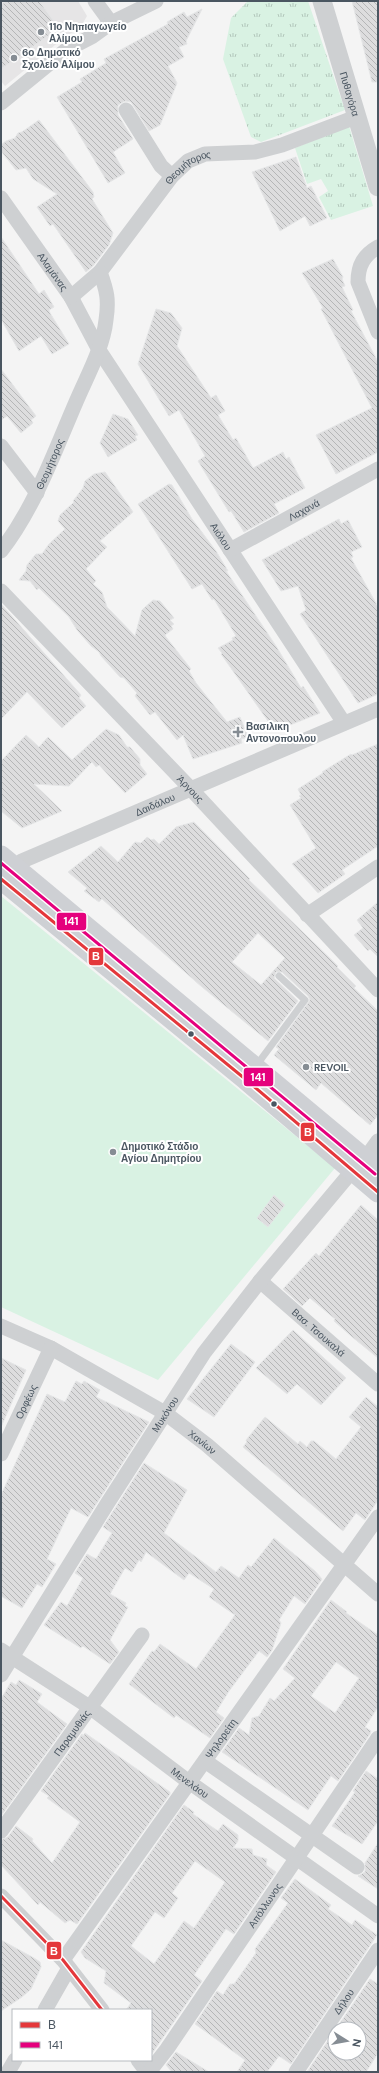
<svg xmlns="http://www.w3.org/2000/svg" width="379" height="2073" font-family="'DM Sans',sans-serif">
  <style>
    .education { fill: #e6e5e6 }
    .park { fill: url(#park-tufts) }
    .garden { fill: #d9f2e3 }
    .building { fill: url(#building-back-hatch); stroke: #e5e6e7; fill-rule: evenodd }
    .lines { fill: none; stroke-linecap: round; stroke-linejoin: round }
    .service { stroke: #ced0d2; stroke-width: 7 }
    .minor { stroke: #ced0d2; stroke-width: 15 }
    .tertiary { stroke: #ced0d2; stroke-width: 19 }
    .secondary { stroke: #ced0d4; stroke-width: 21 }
    .bus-1-casing { stroke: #fff; stroke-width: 6 }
    .bus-2-casing { stroke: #fff; stroke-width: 6 }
    .bus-1 { stroke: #e4373b; stroke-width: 3 }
    .bus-2 { stroke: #e5007d; stroke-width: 3 }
    .poi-dot { fill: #868d94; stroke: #fff; stroke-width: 1.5 }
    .bus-dot { fill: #4a5661; stroke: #fff; stroke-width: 1.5 }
    .labels { text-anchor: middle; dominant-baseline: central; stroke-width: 4; stroke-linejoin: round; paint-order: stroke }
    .poi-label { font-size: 10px; font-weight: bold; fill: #4a5661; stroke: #fff; text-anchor: start }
    .street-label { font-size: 10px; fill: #4a5661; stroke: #fff }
    .line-badge { stroke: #fff; stroke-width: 1.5 }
    .badge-label { font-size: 11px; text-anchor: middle; font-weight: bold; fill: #fff }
  </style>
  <defs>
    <pattern id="park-tufts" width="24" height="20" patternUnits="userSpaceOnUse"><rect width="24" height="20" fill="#d9f2e3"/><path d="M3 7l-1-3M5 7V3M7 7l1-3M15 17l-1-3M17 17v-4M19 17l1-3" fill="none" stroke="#b2c7bb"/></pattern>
    <pattern id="building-back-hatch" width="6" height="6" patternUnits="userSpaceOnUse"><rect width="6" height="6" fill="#ddddde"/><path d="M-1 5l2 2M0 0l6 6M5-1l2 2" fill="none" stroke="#b5b6b7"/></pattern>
  </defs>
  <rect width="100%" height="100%" fill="#f4f4f4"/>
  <path class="education" d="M1,1H78L87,16L80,28L66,36L5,86L1,81Z"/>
  <path class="park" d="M248,1H308L345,110L261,142L251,137L223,59L231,18Z
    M349,126L373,206L331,220L319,197L328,191L321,179L307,184L295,148Z"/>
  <path class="garden" d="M1,896L335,1168L158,1380L1,1307Z"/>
  <path class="building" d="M6,1H39L59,28L1,69V5Z
    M352,1H378V82H372Z
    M202,9L186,41L187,44L179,47L184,57L168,66L177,83L160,125L149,131L131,102L125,101L118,105V115L133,139L113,152L125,173L108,183L57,97L82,82L80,79L106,63L104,59L168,24L167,22L184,12L187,17Z
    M39,120L93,192L94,197L92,199L113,233L109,245L93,266L86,272L53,224L50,226L37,207L57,194L33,179L26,168L16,170L1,151V145L6,141L15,138L18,133L22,132Z
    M296,157L307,188L311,186L327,218L310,226L305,216L280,231L252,172Z
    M1,237L39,294L44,290L54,307L49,310L50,313L69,344L52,354L41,336L19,351L1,319Z
    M333,259L343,277L342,279L345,286L342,287L353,310L351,311L378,362V452L336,474L316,435L372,408L321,309L323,308L302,273Z
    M156,309L171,313L182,328L177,346L211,398L216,395L225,411L218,415L233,440L236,438L253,468L283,452L286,459L289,457L305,488L274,504L279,513L244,532L231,511L229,512L198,461L205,456L179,410L169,416L138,364Z
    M1,369L36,416L31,420L33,423L21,433L7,416L1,420Z
    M113,414L128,419L138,435L135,436L137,440L108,457L100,443Z
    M105,472L133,512L100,541L107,547L86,569L96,581L93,584L102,592L107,607L135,636L142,610L153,600L160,601L174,618L170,620L174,624L171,626L173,629L165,635L166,637L191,669L189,671L196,683L227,722L240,717L248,737L241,739L242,743L193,759L183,735L177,740L155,712L150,715L135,696L137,693L124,678L120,677L101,656L99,652L91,646L77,630L69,617L39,588L37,590L30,581L19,580L26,571L27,565L36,554H42L49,544L65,529L58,521L60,515L74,502L73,501L83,488L85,481L94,474Z
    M169,484L172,485L192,519L216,551L228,571H226L276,646L301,688L303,686L320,713L275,731L221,654L222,653L218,648L233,640L232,638L236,636L214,599L212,600L202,584L192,589L138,504Z
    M339,519L341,524L348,520L362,547L351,552L353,557L351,558L378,607V694L358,703L300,614L306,610L298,586L281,591L262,560Z
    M1,604L81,695L79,698L86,706L62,728L27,692L1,719Z
    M106,729L119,735L127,747H130L140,759V765L147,774L125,793L99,765L96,767L92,762L69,786L34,784L62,811L22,828L1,811V761L26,735L39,747L48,737L72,760Z
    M378,744V846L342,870L345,874L318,893L292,864L316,848L290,805L301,798L299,796L301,795L298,789L323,773L322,772L351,754L352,755Z
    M194,822L250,879L249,880L338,966L337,967L356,986L354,988L378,1011V1115L370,1125L321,1083L316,1090L274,1055L279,1049L276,1047L310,1000L308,996L282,972H276L274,978L298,1001L268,1041L202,987L102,899L99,902L84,891L87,888L68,872L101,846L118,862L135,842L141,843L147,837L151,840L154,839L159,844L176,827ZM258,933L285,958L261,985L232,962Z
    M378,902V957L370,949L368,951L354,935L363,928L357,920Z
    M274,1195L285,1205L268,1227L257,1218Z
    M361,1205L378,1220V1358L351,1336L334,1321L335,1319L310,1298L302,1306L283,1289L316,1253L319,1256Z
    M293,1330L346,1378L321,1405L297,1384L287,1394L256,1368Z
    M231,1344L255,1362L214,1417L187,1399Z
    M1,1358L26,1370L1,1427Z
    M76,1381L82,1384L84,1381L100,1390L96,1397L149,1422L88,1517L71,1508L47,1559L56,1564L42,1587L37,1584L22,1608L1,1596V1495L47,1394L65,1402Z
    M366,1397L378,1407V1500L365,1520L356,1513L343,1531L243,1447L247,1442L246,1440L265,1417L298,1444L300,1441L307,1447L311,1441H314L336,1459L361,1427L349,1417Z
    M144,1463L187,1490L164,1533L216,1572L221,1566L239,1578L248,1565L251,1567L274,1538L315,1571L322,1579L305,1604L294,1596L279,1620L281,1623L272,1650L267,1657L259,1651L229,1691L216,1712L224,1718L210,1738L176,1715L174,1718L129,1684L152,1651L154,1652L160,1644L196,1669L235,1615L209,1597L214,1589L189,1573L184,1580L146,1552L141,1562L139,1560L132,1572L125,1568L110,1594L126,1603L125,1606L128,1607L110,1640L119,1652L110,1664L83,1646L81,1648L44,1625L61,1602L67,1606L83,1578L75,1573L87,1554L96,1559L112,1533L103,1527Z
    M331,1600L347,1612L346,1613L378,1635V1707L365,1727L371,1731L370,1734L338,1781L331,1776L308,1810L222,1752L239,1728L249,1735L252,1718L259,1716L270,1698L274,1701L295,1678L283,1669ZM336,1662L359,1678L335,1713L311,1696Z
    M19,1680L42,1694L37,1702L67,1724L1,1816V1699L11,1682L16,1685Z
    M85,1733L170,1792V1794L77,1924L70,1920L65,1923L40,1902L38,1905L1,1865V1840L8,1837L16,1826L33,1839L32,1841L52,1863L80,1822L47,1798L49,1796L41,1791L82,1734L83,1736Z
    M366,1771L378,1779V1821L362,1844L332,1826L355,1792L353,1791Z
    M184,1805L194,1812L193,1814L218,1831L223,1824L238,1835V1841L233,1848L252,1849L253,1855L267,1859L266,1865L276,1872L234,1934L226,1929L194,1975L202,1981L151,2055V2010H126L131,2003L104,1983L106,1971L85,1958L81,1952ZM195,1861L225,1882L194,1928L184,1921L154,1964L131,1946L155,1912L164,1918L178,1898L172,1893Z
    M378,1843V1889L358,1876L365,1872V1863Z
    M295,1879L331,1905L328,1909L352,1925L355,1920L377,1935L291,2064L279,2056L267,2072H237L245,2060L195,2024L217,1991L223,1995L230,1984H234L256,1953L255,1949L288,1903L281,1898Z
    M1,1940L34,1958L40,1962L41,1967L31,1989L22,1997L1,2011Z
    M370,1979L378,1984V2053L366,2072H307L335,2030V2053H359V2029H336Z
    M176,2052L209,2072H172L166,2065Z"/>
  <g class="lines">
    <path class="service" d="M256,1066L305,1000L279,976"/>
    <g class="minor">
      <path d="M95,1L111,23"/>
      <path d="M1,103L66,50L93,36L111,23L156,1"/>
      <path d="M126,110L161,166L172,176"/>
      <path id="s1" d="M1,198L71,297L99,350L344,723"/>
      <path d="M378,247C364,255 358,265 358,282L378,332"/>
      <path id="s2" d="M71,297L100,272L172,176L188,161L205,154L255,152L282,145L356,117"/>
      <path d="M1,446L37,493"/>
      <path id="s3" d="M230,550L378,469"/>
      <path id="s4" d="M1,551C35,507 54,453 76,402C87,376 103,348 106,320C109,300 107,291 100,272"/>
      <path id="s5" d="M1,591L190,788L378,990"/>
      <path id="s6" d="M6,873L16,868L22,861L378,709"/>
      <path d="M307,915L378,867"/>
      <path d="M365,1159L378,1141"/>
      <path id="s7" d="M260,1281L378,1384"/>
      <path id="s8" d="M1,1326L51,1348L165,1413L207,1445L378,1594"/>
      <path id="s9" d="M1,1454L51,1348"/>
      <path id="s10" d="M1,1650L91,1708L189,1782L378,1916"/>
      <path id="s11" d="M1,1675L107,1504L204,1353L260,1281L353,1170"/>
      <path d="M205,1761L357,1867"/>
      <path id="s12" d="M1,1831L142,1635"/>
      <path d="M1,1896L63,1960L102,2010"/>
      <path id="s13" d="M63,1960L378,1517"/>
      <path d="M45,2010L69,1968"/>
      <path d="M138,2060L147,2072"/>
      <path d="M8,2072L15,2060"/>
      <path id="s14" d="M149,2072L167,2049L378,1738"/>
      <path id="s15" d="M296,2072L378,1950"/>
    </g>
    <path class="tertiary" id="s16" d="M322,1L378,187"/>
    <path class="secondary" d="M1,856L378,1170
      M1,879L244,1078L378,1192"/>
    <g class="bus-1-casing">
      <path id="bus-1" d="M1,879L244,1078L378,1192
        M1,1896L63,1960L102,2010"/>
    </g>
    <g class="bus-2-casing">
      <path id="bus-2" d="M1,863L375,1174"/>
    </g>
    <use href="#bus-1" class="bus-1"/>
    <use href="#bus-2" class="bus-2"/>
  </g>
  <g class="poi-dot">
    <circle cx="41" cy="32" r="4"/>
    <circle cx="14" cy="58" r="4"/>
    <path d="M236 726h4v4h4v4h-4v4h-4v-4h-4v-4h4z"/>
    <circle cx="306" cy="1067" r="4"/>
    <circle cx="113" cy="1152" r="4"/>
  </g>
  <g class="bus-dot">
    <circle cx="191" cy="1034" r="3.5"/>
    <circle cx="274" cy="1104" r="3.5"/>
  </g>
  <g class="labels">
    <g class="poi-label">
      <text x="49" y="26">11ο Νηπιαγωγείο<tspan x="49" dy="12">Αλίμου</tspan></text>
      <text x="22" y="52">6ο Δημοτικό<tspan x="22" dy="12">Σχολείο Αλίμου</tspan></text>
      <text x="246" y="726">Βασιλικη<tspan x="246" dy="12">Αντονοπουλου</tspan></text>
      <text x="314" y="1067">REVOIL</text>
      <text x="121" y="1146">Δημοτικό Στάδιο<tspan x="121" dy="12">Αγίου Δημητρίου</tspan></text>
    </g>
    <g class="street-label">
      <text stroke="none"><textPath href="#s16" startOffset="97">Πυθαγόρα</textPath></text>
      <text stroke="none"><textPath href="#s2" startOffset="177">Θεομήτορος</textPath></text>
      <text stroke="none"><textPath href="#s1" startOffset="90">Αλαμάνας</textPath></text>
      <text stroke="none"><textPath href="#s4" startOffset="100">Θεομήτορος</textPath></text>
      <text stroke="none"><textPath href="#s3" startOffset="84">Λαχανά</textPath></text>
      <text stroke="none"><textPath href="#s1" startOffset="404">Αιόλου</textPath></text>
      <text stroke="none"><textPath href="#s5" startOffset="274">Άργους</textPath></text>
      <text stroke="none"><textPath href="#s6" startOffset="165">Δαιδάλου</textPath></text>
      <text stroke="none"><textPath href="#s7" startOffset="78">Βασ. Τσουκαλά</textPath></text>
      <text stroke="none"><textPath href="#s9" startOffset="58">Ορφέως</textPath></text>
      <text stroke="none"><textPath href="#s11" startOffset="308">Μυκόνου</textPath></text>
      <text stroke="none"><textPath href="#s8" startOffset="233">Χανίων</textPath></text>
      <text stroke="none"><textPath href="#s12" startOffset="121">Παραμυθιάς</textPath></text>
      <text stroke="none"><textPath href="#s13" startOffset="272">Ψηλορείτη</textPath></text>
      <text stroke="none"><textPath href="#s10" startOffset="231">Μενελάου</textPath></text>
      <text stroke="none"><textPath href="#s14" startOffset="203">Απόλλωνος</textPath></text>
      <text stroke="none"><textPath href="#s15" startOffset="85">Δήλου</textPath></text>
    </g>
  </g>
  <g class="line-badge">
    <rect x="56" y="912" width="31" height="19" rx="4" fill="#e5007d"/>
    <rect x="88" y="947" width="16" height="19" rx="4" fill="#e4373b"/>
    <rect x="243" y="1067" width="31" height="20" rx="4" fill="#e5007d"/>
    <rect x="300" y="1122" width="15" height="20" rx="4" fill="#e4373b"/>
    <rect x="46" y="1941" width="16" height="19" rx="4" fill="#e4373b"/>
  </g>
  <g class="badge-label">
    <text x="71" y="925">141</text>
    <text x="96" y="960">Β</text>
    <text x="258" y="1081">141</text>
    <text x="308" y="1136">Β</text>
    <text x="54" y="1955">Β</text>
  </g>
  <rect width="379" height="2073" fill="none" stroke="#4a5661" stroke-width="4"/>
  <rect x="12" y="2009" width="140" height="52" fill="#ffffff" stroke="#b7bbc0"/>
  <rect x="20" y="2022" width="20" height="6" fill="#e4373b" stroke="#b7bbc0"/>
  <text x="48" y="2029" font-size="12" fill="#4a5661">Β</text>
  <rect x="20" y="2042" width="20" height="6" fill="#e5007d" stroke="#b7bbc0"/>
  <text x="48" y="2049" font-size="12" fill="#4a5661">141</text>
  <g transform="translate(347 2041) rotate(101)"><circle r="19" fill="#ffffff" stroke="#b7bbc0"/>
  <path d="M0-3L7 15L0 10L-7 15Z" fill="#868d94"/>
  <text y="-6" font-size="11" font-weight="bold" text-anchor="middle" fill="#4a5661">N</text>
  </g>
</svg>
